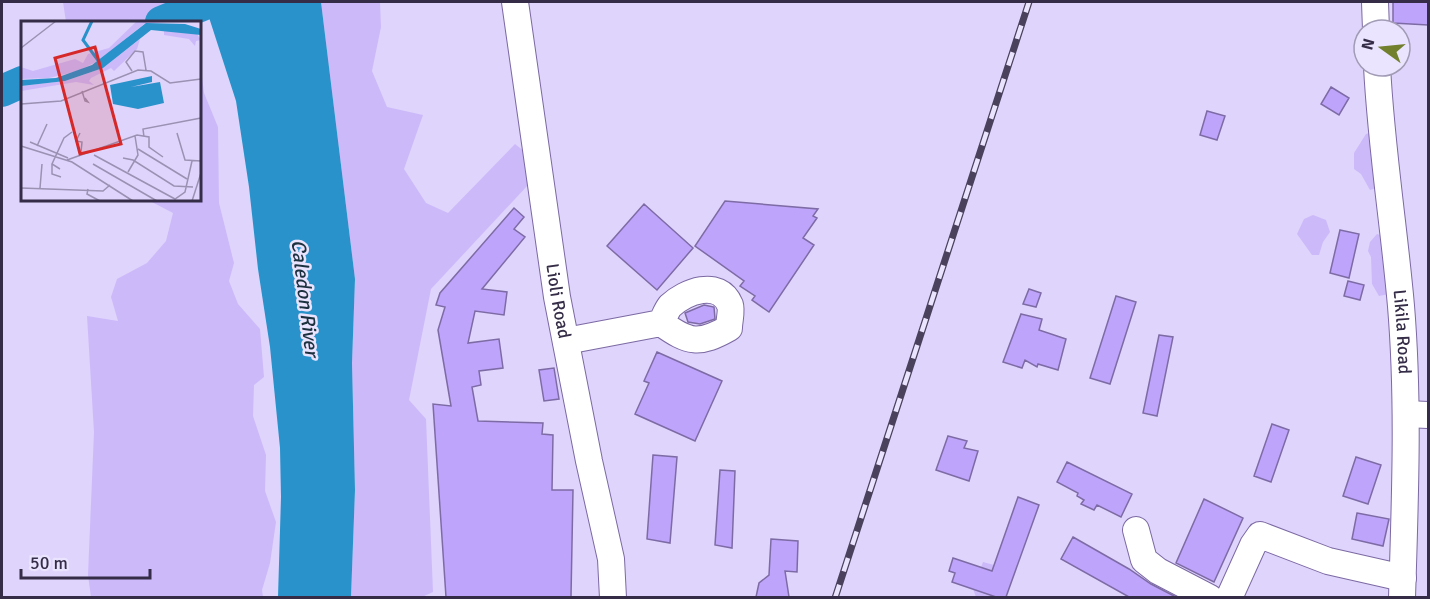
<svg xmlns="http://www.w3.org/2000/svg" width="1430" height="599" font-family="Signika,sans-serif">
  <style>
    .green { fill: #ccb9fa }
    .water { fill: #2a92ca }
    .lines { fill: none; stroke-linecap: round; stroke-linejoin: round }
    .river { stroke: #2a92ca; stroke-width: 32 }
    .building { fill: #bfa4fb; stroke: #7d6ba5; stroke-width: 1.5 }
    .minor-casing { stroke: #7b69a3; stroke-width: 28 }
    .minor { stroke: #fff; stroke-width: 26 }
    .rail-casing { stroke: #4a415d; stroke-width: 7 }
    .rail { stroke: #ebe4fe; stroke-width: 4.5; stroke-dasharray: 14; stroke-linecap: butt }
    .labels { text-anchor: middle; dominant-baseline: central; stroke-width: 5; stroke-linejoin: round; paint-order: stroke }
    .street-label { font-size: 18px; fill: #352d47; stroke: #ebe4fe }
    .water-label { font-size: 20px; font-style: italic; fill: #1c313f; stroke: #ebe4fe }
    .inset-river { fill: none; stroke: #2a92ca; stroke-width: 3 }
    .inset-road { fill: none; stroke: #9b91b3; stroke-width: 1.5 }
    .view { fill: #d62828; fill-opacity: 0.15; stroke: #d62828; stroke-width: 3 }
    .inset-edge { fill: none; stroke: #352d47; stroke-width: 3 }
  </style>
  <rect width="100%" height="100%" fill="#dfd4fb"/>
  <path class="green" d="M63,2H198L200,5L199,22H66Z
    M321,2H380L381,27L372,71L387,107L423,115L404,169L426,203L448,213L515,144L525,152L528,185L431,289L409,400L426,419L433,592L422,597H351L355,490L352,363L355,279Z
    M200,63L204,93L218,127L219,203L234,263L229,281L238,304L260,329L264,377L254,385L253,416L266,455L265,491L276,522L270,563L262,590L263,597H91L88,575L94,432L87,316L118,321L111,297L117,279L147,263L166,241L173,213L148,200H200Z
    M1377,131L1383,186L1370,190L1361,174L1354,169V153L1366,134Z
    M1313,215L1326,220L1330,232L1323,242L1319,255H1312L1297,234L1304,219Z
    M1377,234L1386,237L1389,294L1379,296L1372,284L1371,257L1368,251L1370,242Z
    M983,562L994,565L984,593L996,597H976L973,589Z"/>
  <path class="water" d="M204,2H321L355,279L352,363L355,490L351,597H278L281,497L280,448L270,347L258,269L249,187L236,101Z"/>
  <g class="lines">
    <path class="river" d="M161,22L210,2
      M2,91L22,82"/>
  </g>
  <path class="building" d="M1393,2H1428V25L1393,23Z
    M1331,87L1349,98L1339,115L1321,104Z
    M1207,111L1225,116L1217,140L1200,135Z
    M725,201L818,209L813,216L817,218L803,238L814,245L769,312L752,300L755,296L740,286L744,281L695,246Z
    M644,204L693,248L657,290L607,246Z
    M514,208L524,217L514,229L525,237L482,289L507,292L504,315L475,311L468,343L499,339L503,368L479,371L481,385L472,387L478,421L543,423L542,434L553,435L552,490H573L571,597H446L433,404L451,406L438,330L445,307L436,305L440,293Z
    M1340,230L1359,234L1349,278L1330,273Z
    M1348,281L1364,285L1360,300L1344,296Z
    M1029,289L1041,293L1036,307L1023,304Z
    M1116,296L1136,302L1110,384L1090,378Z
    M704,305L714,307L715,319L700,324L688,322L685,313Z
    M1021,314L1042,319L1039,330L1066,339L1058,370L1038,364L1037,367L1025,360L1022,368L1003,362Z
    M1159,335L1173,337L1157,416L1143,413Z
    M657,352L722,381L695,441L635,414L649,383L644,381Z
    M554,368L559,399L544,401L539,370Z
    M1272,424L1289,430L1271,482L1254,476Z
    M948,436L967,441L964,448L978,451L969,481L936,470Z
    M653,455L677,457L670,543L647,539Z
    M1356,457L1381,465L1368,504L1343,496Z
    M1067,462L1132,494L1121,517L1097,505L1094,510L1081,504L1084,500L1077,496L1078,493L1057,482Z
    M720,470L735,471L732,548L715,545Z
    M1018,497L1039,505L1006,597H996L952,582L955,573L949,571L953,558L992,571Z
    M1204,499L1243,518L1214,582L1176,563Z
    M1357,513L1389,519L1383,546L1352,539Z
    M1073,537L1129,569L1151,584L1176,597H1129L1061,559Z
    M771,539L798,541L797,572L785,571L789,597H756L759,583L769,575Z"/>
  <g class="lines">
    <g class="minor-casing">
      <g id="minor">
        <path id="s1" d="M515,2L557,297L589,461L611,559L613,598"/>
        <path d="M1375,2L1376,30"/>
        <path id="s2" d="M1377,66C1381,147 1394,226 1401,306C1409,403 1405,500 1402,598"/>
        <path d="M566,341L661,323C689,343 699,345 729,328C729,321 732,311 730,305C719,278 685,292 670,306C666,311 664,318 661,323"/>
        <path d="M1406,414L1428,415"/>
        <path d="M1136,530L1144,560L1158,571L1210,598"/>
        <path d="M1229,598L1253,545L1260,535L1328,561L1403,578"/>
      </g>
    </g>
    <use href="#minor" class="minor"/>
    <g class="rail-casing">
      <path id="rail" d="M835,598L1029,2"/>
    </g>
    <use href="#rail" class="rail"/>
  </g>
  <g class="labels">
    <g class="street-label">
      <text stroke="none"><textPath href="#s1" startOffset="302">Lioli Road</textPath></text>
      <text stroke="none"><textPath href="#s2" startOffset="267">Likila Road</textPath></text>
    </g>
    <g class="water-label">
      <text transform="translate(305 298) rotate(83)">Caledon River</text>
    </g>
  </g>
  <g transform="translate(21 21)">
    <rect width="180" height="180" fill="#dfd4fb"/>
    <path d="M116,0H155L123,3L77,40L57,50L28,57L0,58V46L12,50L54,38L62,42L67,33L88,27ZM143,8L176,13L180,19L175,20L174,25L168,18L143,14ZM119,18L116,28L93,50L90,47L70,57L68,60L73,64L55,61L0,70V65L44,60L82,47Z" fill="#ccb9fa"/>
    <path d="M125,2L164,3L180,8V14L130,9L82,47L44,60L0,65V59L35,57L71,44ZM131,55V61L110,66L139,61L143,82L117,88L92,83L89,64Z" fill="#2a92ca"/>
    <path class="inset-river" d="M71,0L62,19L79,42"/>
    <path class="inset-road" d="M0,27L35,0M111,50L105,41L114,30L122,31L125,49M61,70L64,80L67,81L64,77M0,83L40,80L117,49L130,50L149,62L180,58M59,112L55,120L61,121L60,131M156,112L164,139L180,140M123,116L122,108L180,97M9,121L47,137M0,125L51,141L112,180M16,125L26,103M117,128L166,158M73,134L154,178L164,171L171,140M102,137L112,139L153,165L172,166M46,139L116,114L128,116V126L142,136M31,143V153L40,156M72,143L136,180M39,148L31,143L43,117L51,111M107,151L117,134L114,115M0,167L82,170L89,164M19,167L21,143M67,168L66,173L79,180M171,180L180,152"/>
    <path class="view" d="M74,26L100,123L59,133L34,37Z"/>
    <rect width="180" height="180" class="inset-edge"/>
  </g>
  <rect width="1430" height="599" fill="none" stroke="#352d47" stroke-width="6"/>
  <g transform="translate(1382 48) rotate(285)"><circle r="28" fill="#ebe4fe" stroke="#a29bb5" stroke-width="1.5"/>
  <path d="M0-4.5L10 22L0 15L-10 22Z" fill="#72802e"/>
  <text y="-9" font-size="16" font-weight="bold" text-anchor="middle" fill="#352d47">N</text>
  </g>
  <path d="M21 569v9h129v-9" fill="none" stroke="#352d47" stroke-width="3"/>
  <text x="30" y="569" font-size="18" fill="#352d47" stroke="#ebe4fe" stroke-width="4.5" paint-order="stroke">50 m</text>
</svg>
